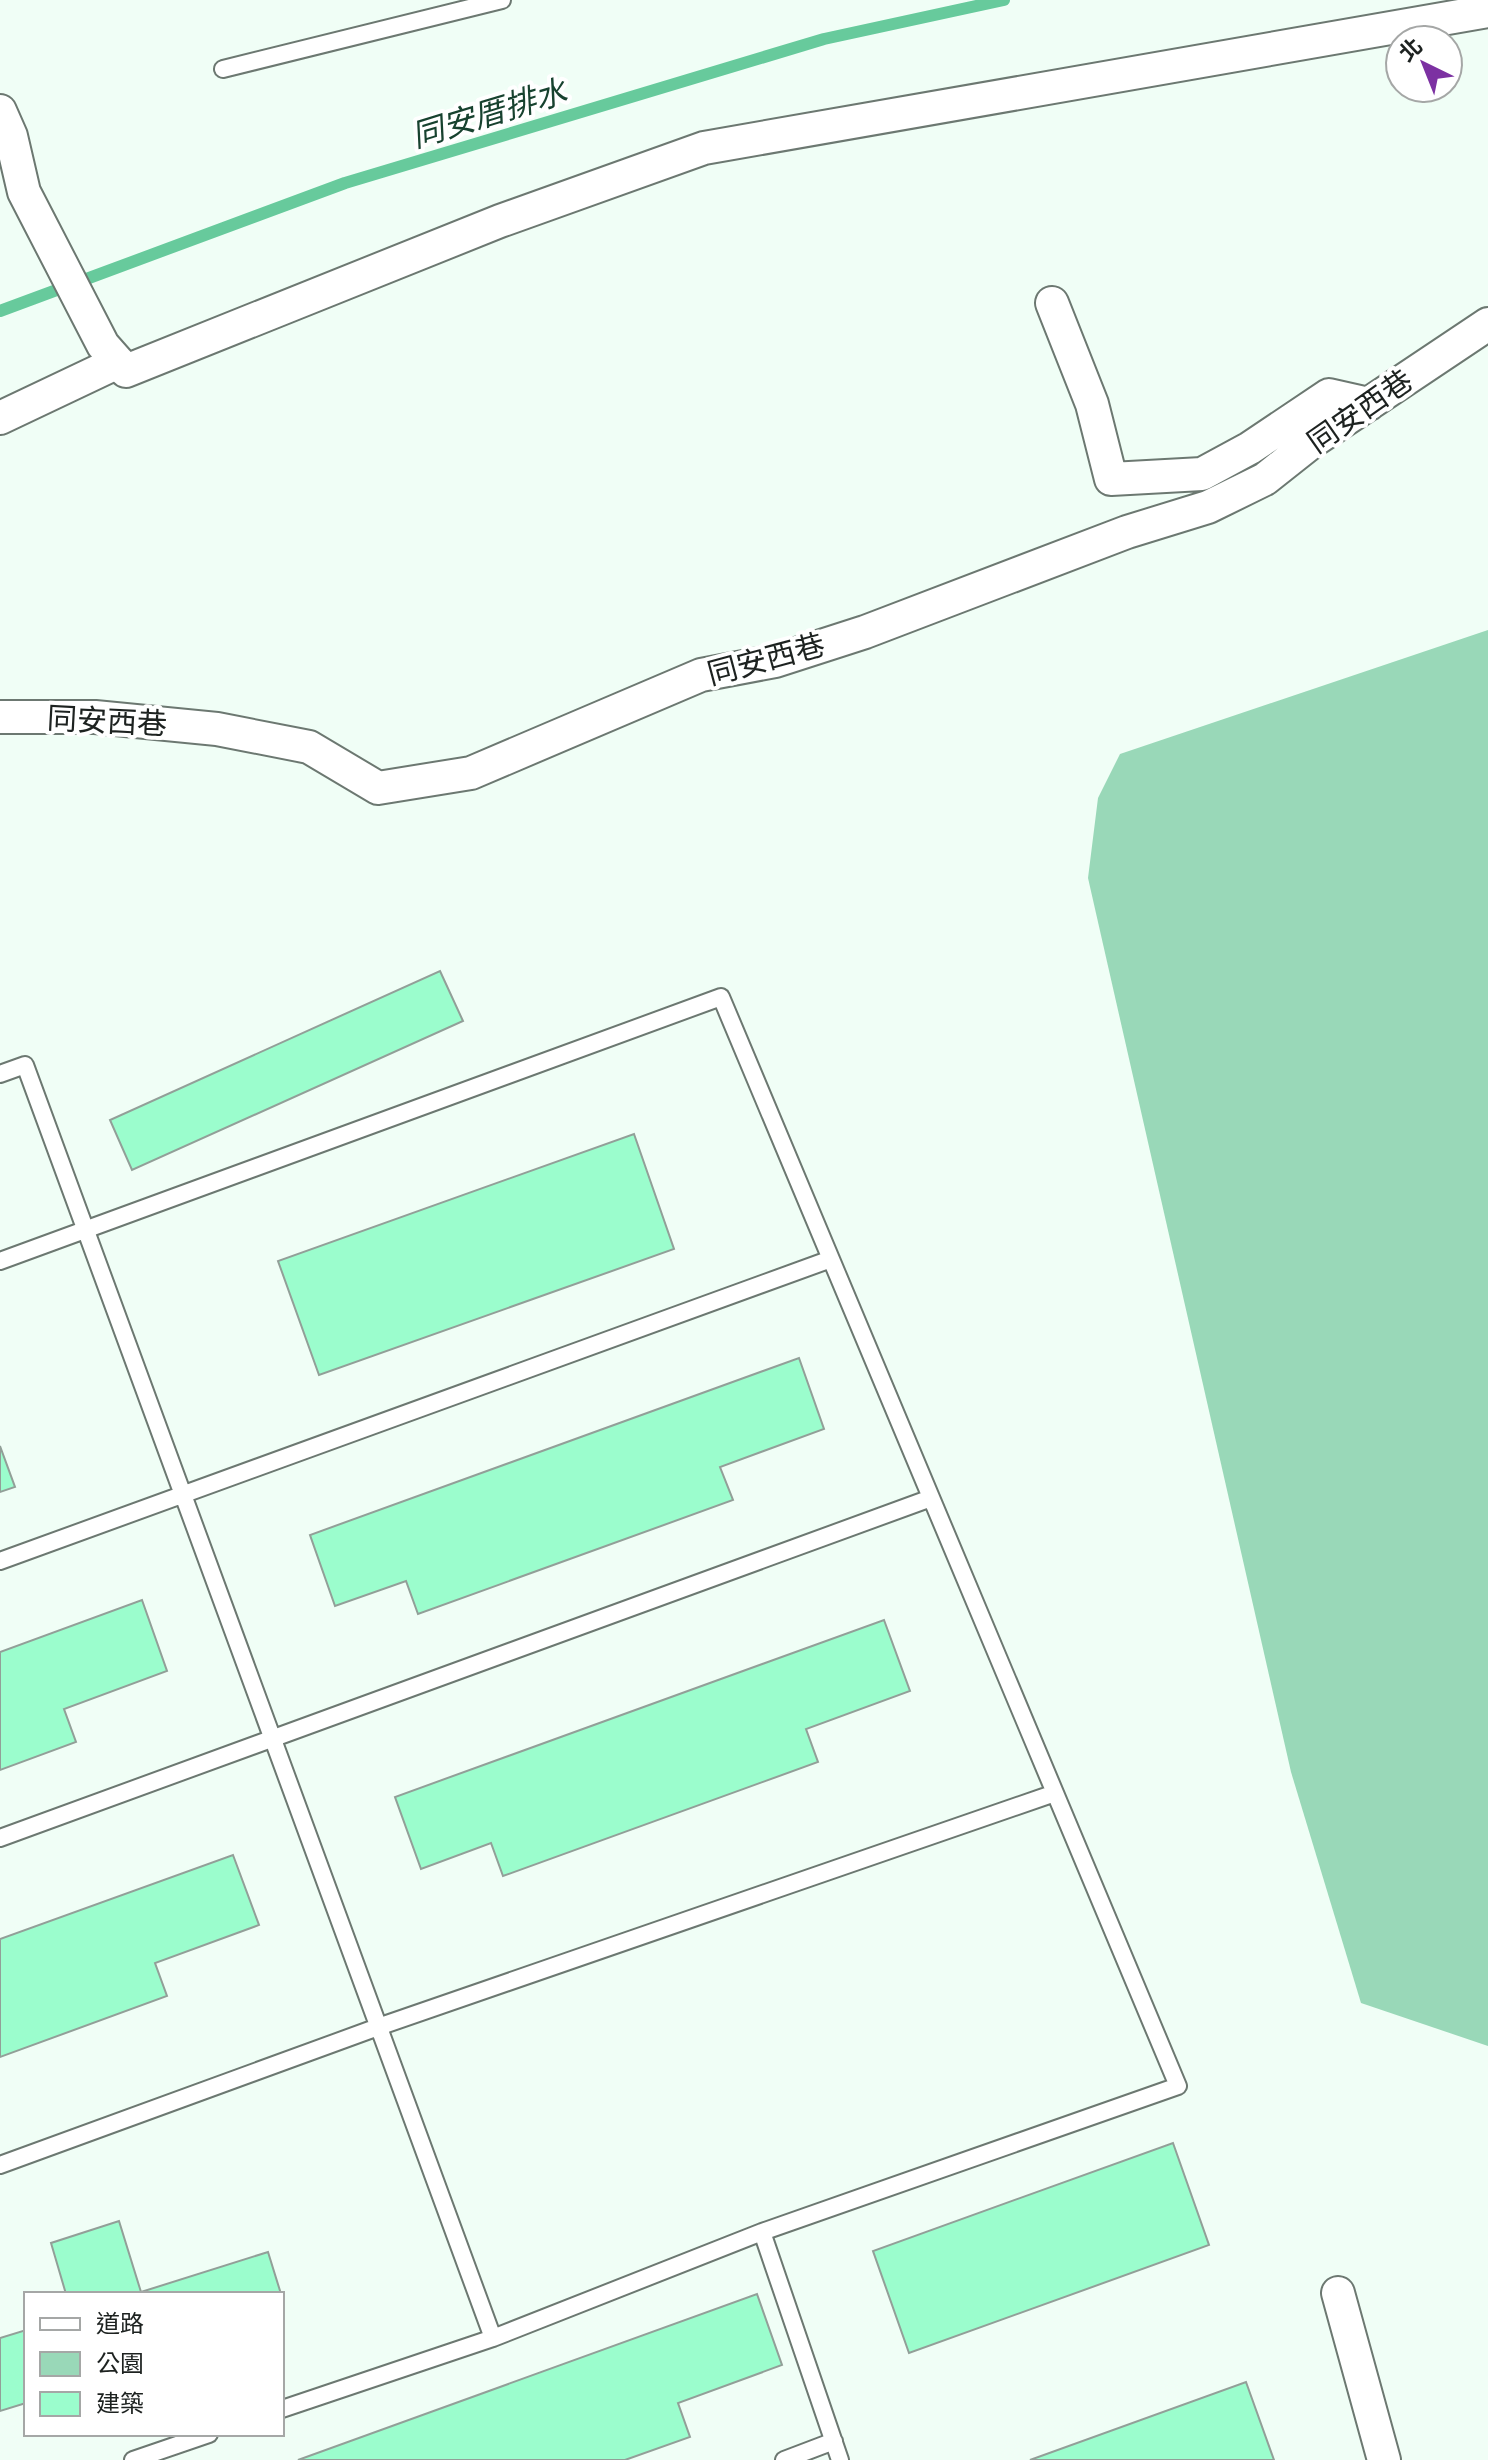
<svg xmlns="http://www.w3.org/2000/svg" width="1488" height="2460" font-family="Cabin,'Noto Sans TC',sans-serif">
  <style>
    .green { fill: #99d8b8 }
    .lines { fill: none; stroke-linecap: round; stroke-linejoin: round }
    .stream { stroke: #67ca9c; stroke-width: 12 }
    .building { fill: #9bfdcd; stroke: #929f98; stroke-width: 2 }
    .service-casing { stroke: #6c7871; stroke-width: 20 }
    .minor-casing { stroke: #6c7871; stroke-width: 36 }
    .service { stroke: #fff; stroke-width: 16 }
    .minor { stroke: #fff; stroke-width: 32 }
    .labels { text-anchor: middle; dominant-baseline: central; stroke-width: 8; stroke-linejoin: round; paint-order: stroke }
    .street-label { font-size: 30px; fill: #1d2220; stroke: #fff }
    .water-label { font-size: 32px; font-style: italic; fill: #17422f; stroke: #fff }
  </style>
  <rect width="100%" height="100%" fill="#f0fef6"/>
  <path class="green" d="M1488,630V2046L1361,2003L1291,1772L1088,878L1098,798L1120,754Z"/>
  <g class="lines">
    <path class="stream" d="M0,311L345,183L824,39L1004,0"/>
  </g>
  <path class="building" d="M440,971L463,1021L132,1170L110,1120Z
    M634,1134L674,1249L319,1375L278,1261Z
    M799,1358L824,1429L720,1467L733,1500L418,1614L406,1581L335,1606L310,1535Z
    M0,1446L15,1487L0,1492Z
    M142,1600L167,1671L64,1709L76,1742L0,1770V1652Z
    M884,1620L910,1691L806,1729L818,1762L503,1876L491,1843L421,1869L395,1797Z
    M233,1855L259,1925L155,1963L167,1996L0,2057V1939Z
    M1173,2143L1209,2245L909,2353L873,2251Z
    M119,2221L141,2292L268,2252L281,2294H66L51,2243Z
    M757,2294L782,2365L678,2403L690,2437L625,2460H298Z
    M26,2330V2403L0,2411V2338Z
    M1246,2382L1274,2460H1030Z"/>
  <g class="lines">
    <g class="service-casing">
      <path id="service" d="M223,69L502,0
        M0,1074L25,1065L493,2338
        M0,1261L721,997L1178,2086L762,2232L493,2338L282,2409
        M0,1561L831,1259
        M0,1838L931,1498
        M0,2165L378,2027L1055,1793
        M762,2232L840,2460
        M133,2460L209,2434
        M784,2460L834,2441"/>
    </g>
    <g class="minor-casing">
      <path id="minor" d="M0,111L11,136L24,192L103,345L118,362
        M1052,303L1092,404L1111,479L1202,474L1250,448L1329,395L1369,404
        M0,418L118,362L126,371L500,221L704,148L1488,11
        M0,717H95L217,729L309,747L378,788L471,773L701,675L775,661L865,632L1127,532L1208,507L1265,479L1313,441L1488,324
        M1338,2293L1384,2460"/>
    </g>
    <use href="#service" class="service"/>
    <use href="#minor" class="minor"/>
  </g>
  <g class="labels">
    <g class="street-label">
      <text transform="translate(1360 411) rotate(-35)">同安西巷</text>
      <text transform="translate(766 659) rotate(-15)">同安西巷</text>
      <text transform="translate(107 721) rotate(3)">同安西巷</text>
    </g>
    <g class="water-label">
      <text transform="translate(489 113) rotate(-17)">同安厝排水</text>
    </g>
  </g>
  <rect x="24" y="2292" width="260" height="144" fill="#ffffff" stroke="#a5a7a6" stroke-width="2"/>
  <rect x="40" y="2318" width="40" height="12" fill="#ffffff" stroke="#a5a7a6" stroke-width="2"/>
  <text x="96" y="2332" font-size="24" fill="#1d2220">道路</text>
  <rect x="40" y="2352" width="40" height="24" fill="#99d8b8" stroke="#a5a7a6" stroke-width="2"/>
  <text x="96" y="2372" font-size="24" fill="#1d2220">公園</text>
  <rect x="40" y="2392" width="40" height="24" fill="#9bfdcd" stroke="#a5a7a6" stroke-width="2"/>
  <text x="96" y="2412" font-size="24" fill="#1d2220">建築</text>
  <g transform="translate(1424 64) rotate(317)"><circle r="38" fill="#ffffff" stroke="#a5a7a6" stroke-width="2"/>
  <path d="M0-6L14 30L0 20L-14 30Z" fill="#7c31a2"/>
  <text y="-12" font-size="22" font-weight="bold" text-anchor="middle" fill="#1d2220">北</text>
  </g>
</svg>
